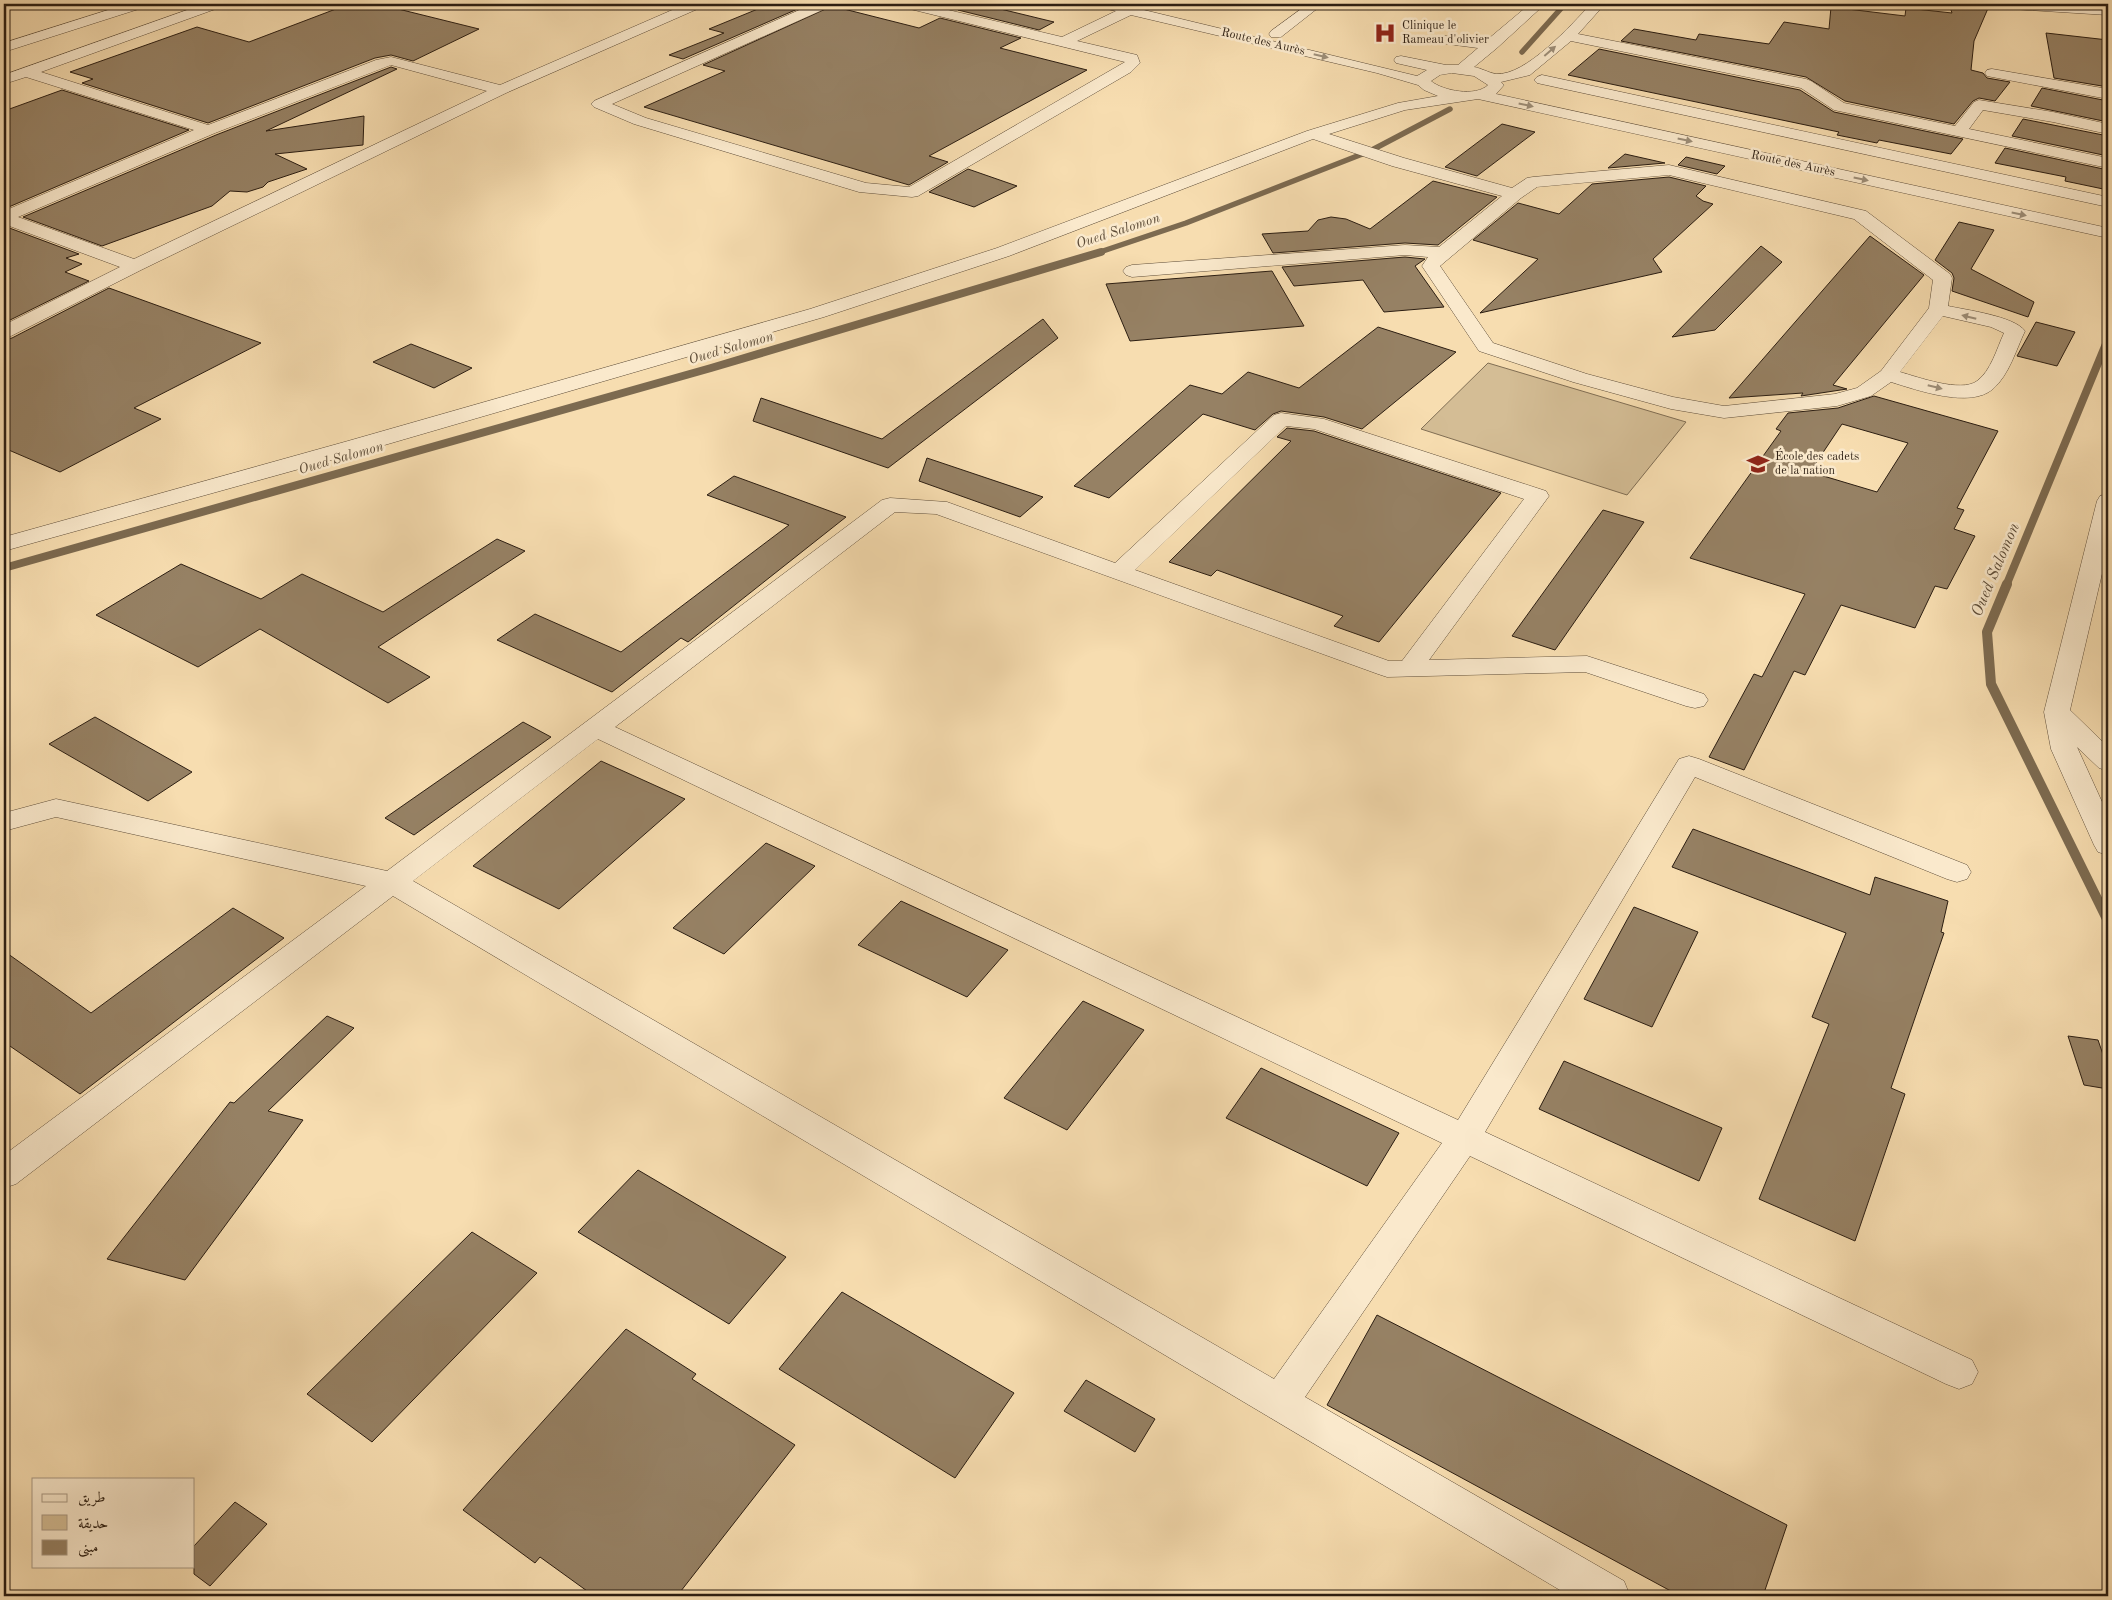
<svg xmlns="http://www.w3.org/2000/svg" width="2112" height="1600" font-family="'Old Standard TT',Amiri,serif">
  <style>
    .green { fill: #d4bd95; stroke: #806e54 }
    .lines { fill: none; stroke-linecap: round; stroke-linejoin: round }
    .stream-far2 { stroke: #7c6a50; stroke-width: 5.5 }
    .stream-far1 { stroke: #7c6a50; stroke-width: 8 }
    .stream { stroke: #7c6a50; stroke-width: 10 }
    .building { fill: #968164; stroke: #2c1e12; fill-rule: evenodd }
    .minor-casing { stroke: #5f4e3a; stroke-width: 1 }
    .minor { fill: #fae9cc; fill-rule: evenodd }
    .oneway { fill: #9d8e78 }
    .labels { text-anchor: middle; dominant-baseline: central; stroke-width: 5; stroke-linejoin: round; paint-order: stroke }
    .far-poi-label { font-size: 12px; fill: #2c1e12; stroke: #fae9cc; text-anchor: start }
    .far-street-label { font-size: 12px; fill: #2c1e12; stroke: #fae9cc }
    .far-water-label { font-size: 14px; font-style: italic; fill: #5b4a36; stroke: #fae9cc }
    .water-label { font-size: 16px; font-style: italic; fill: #5b4a36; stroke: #fae9cc }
  </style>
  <rect width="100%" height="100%" fill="#f7ddb0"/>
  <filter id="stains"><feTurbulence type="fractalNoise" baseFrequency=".004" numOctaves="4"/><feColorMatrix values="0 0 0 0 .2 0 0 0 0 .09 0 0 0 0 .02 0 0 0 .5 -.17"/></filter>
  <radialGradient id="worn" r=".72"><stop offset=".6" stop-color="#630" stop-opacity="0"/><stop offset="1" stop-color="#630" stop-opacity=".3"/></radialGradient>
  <path class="green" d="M1488,363L1686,422L1627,495L1421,429Z"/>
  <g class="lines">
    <path class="stream-far2" d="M1522,52L1565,4
      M1097,253L1186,223L1370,151L1450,109"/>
    <path class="stream-far1" d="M4,568L711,368L1101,252
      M2006,586L2108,339"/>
    <path class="stream" d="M2007,584L1987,632L1991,684L2108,921"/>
  </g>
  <path class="building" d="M349,4H378L479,29L413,61L391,55L375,58L208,123L82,83L93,79L70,72L197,27L249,42Z
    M770,4H809L683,59L669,55L724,33L709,29Z
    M972,4H980L1054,22L1039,30L958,10Z
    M1949,4H1987L1989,6L1974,41L1971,70L1983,73L1987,78L2010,82L1995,101L1979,98L1973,101L1954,124L1845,101L1806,77L1621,41L1634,29L1696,40L1699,34L1769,44L1784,22L1829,29L1831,7L1905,16L1906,8L1952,13Z
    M832,6L919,28L940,18L1021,38L1000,48L1087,70L929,156L948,162L909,185L644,107L725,71L703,65Z
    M2046,33L2108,40V87L2054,78Z
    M1599,49L1800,90L1834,112L1963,139L1951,154L1879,140L1877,143L1837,135L1839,132L1568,75Z
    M391,67L397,69L266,131L364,116L363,145L275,154L307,169L268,182L263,187L247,192L230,191L212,206L102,246L23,217L216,135Z
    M2042,88L2108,101V122L2031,106Z
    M62,90L189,130L4,209V111Z
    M2023,119L2108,136V156L2012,136Z
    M1502,124L1535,132L1477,176L1445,167Z
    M2005,148L2108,170V190L2065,181L2066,177L1995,163Z
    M1625,154L1665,163L1608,168Z
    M1686,157L1725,166L1717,174L1678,165Z
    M968,169L1017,186L974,207L929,192Z
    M1669,177L1706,186L1696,196L1703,201L1713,204L1653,259L1662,272L1480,313L1538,259L1473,240L1518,203L1559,214L1592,184Z
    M1433,181L1497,197L1438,245L1405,243L1273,253L1262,234L1308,231L1318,220L1331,217L1346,219L1370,229Z
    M1959,222L1994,230L1971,269L2034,302L2028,317L1952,291L1954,278L1952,273L1935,260Z
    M4,226L79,254L66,258L82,264L65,272L89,281L4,323Z
    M1870,236L1924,275L1833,385L1847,389L1801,396L1803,393L1729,398Z
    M1761,246L1782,262L1734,311L1715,330L1672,337Z
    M1405,257L1425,259L1415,266L1444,307L1384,312L1363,280L1294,286L1282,267Z
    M1272,271L1304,326L1130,341L1106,284Z
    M109,288L261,343L134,408L161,419L60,472L4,448V340L12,338Z
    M1043,319L1058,338L888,468L753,421L761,398L882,439Z
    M2036,322L2075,332L2057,366L2017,356Z
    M1378,327L1456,352L1362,429L1324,417L1281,411L1273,414L1255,430L1203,414L1109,498L1074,486L1190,385L1222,394L1248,372L1299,388Z
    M411,344L472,368L434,388L373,362Z
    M1874,396L1998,431L1957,508L1964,510L1954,529L1975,536L1947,589L1935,586L1915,628L1841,605L1805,675L1794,671L1744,770L1709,757L1754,674L1762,677L1805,594L1690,558L1781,431L1776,429L1788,413L1838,408ZM1842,424L1908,443L1877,492L1810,472Z
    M1287,428L1314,431L1501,493L1379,642L1334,626L1343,616L1217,570L1211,576L1169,562L1291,441L1277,437Z
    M927,458L1043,497L1020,517L919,481Z
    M734,476L846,517L688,642L681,638L612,692L497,640L535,614L621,652L789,525L707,495Z
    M1603,510L1644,522L1555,650L1512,636Z
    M497,539L525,551L378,647L430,677L388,703L260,629L198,667L96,615L181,564L261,599L302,574L383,612Z
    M95,717L192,772L148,801L49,744Z
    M523,722L551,737L414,835L385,818Z
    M601,761L685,799L559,909L473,866Z
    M1693,829L1870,895L1875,877L1948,901L1941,932L1944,933L1891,1088L1905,1094L1855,1241L1759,1199L1829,1024L1812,1017L1846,933L1672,867Z
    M766,843L815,866L724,954L673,928Z
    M901,901L1008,950L967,997L858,945Z
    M1634,907L1698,932L1652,1027L1584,999Z
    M233,908L284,938L80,1094L4,1042V951L91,1013Z
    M1083,1001L1144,1030L1067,1130L1004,1098Z
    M327,1016L354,1028L268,1111L303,1120L185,1280L107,1259L230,1102L234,1103Z
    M2068,1036L2098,1040L2108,1069V1089L2084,1085Z
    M1564,1061L1722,1128L1699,1181L1539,1109Z
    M1261,1068L1399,1133L1367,1186L1226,1118Z
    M638,1170L786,1257L729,1324L578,1232Z
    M472,1232L537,1273L372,1442L307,1394Z
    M842,1292L1014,1393L955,1478L779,1369Z
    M1377,1315L1787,1525L1763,1596H1680L1327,1405Z
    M626,1329L696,1374L692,1379L795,1445L677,1596H594L540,1557L535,1563L463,1510Z
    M1086,1380L1155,1419L1135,1452L1064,1411Z
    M235,1502L267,1524L210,1586L194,1574V1546Z"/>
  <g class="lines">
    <g class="minor-casing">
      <path id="minor" d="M127,4H147L145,7L4,52V43Z
        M204,4H223L221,7L41,72L208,125L376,60L391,57L500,85L686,4H704L702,7L506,93L141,270L11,336L4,338V325L120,267L4,224V211L194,130L26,77L4,84V75ZM391,65L487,91L134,259L18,217L215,133Z
        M813,4H831L829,7L612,104L646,118L866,183L909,187L1125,62L902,7L900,4H923L1062,37L1116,11L1098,7L1096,4H1119L1417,76L1427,70L1396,63L1394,60L1396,57L1401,56L1446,65H1458L1478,48L1440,43L1438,40L1440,37L1445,36L1487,40L1530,4H1545L1497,48L1474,67C1481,68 1489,73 1496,74C1526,76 1571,25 1591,4H1605L1578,34L1806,79L1811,81L1844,103L1955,126L1974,102L1979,100L2053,112L2108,124V134L2053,122L1983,110L1969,129L2108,158V168L1834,110L1801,88L1571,41L1530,75L1501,82L1504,85L1496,94L2108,228V238L1478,99L1405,110L1329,134L1404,158L1512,188L1527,178L1533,177L1669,165L1866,211L1950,274L1952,278L1948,306C1966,310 2014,316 2025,331C2016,350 2009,375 1993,389C1970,409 1917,390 1891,382L1871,396L1837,406L1724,418L1671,409L1573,382L1479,351L1422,266L1428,257L1405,255L1132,277L1126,275L1123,271L1126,267L1132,265L1405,245L1439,247L1502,196L1392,166L1313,139L1009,256L824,317L364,451L4,551V537L348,441L810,309L997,248L1307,131L1398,103L1438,96L1424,90L1418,85L1377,73L1131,15L1077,41L1137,55L1140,63L1131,72L918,196L912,197L859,192L634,124L594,107L591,104L594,101ZM1452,73L1474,76L1488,85C1476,97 1443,91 1431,81L1440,75ZM1669,175L1854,219L1933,280L1929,308L1881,371L1857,388L1835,394L1724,406L1673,397L1587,374L1493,343L1440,266L1521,198L1537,187ZM1943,316L1991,327L2004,333C1997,348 1991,371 1977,381C1961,393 1918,377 1900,372Z
        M1308,4H1323L1281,37H1271L1269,34L1271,31Z
        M1989,4H2058L2108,7V15L1996,8Z
        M1992,69L2108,89V99L1987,76L1985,73L1987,70Z
        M1542,75L2108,197V207L1537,83L1534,80L1537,77Z
        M1281,413L1324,419L1546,491L1549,496L1429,660L1587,656L1704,694L1708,700L1704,706L1695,708L1686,706L1585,672L1387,677L1378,674L936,514L895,512L615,727L1458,1120L1679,759L1689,756L1699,759L1967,865L1971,872L1967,879L1957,882L1947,879L1695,777L1485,1132L1972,1360L1978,1372L1972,1384L1959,1389L1946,1384L1470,1156L1305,1397L1624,1581L1630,1596H1570L393,896L16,1184L4,1188V1155L366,886L56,817L4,831V813L56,799L387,871L882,500L890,498L947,502L1115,563L1274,415ZM1286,426L1314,429L1524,499L1402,661H1389L1135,570ZM598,739L1442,1143L1274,1379L413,881Z
        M2108,494V548L2070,710L2108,747V771L2099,768L2077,747L2108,815V855L2098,852L2094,845L2051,749L2044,712L2097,501L2100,496Z"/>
    </g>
    <use href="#minor" class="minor"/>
  </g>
  <defs><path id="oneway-solid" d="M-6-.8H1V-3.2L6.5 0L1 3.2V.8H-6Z" transform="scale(1.25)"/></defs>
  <g class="oneway">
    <use href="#oneway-solid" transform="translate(1550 51) rotate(-41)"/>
    <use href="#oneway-solid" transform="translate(1321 56) rotate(13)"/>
    <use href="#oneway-solid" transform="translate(1526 105) rotate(12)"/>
    <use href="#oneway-solid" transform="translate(1685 140) rotate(12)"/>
    <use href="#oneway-solid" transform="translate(1861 179) rotate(12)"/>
    <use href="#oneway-solid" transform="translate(2019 214) rotate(12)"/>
    <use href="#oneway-solid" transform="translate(1969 317) rotate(-166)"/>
    <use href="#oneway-solid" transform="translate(1935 387) rotate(14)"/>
  </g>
  <defs>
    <g id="hospital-bare" transform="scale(1.725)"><path d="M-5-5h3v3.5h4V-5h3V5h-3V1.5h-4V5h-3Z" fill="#8f2418" stroke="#fae9cc" stroke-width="2.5" paint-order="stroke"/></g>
    <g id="school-bare" transform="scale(1.725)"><path d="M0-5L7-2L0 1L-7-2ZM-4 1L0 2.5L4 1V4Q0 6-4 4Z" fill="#8f2418" stroke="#fae9cc" stroke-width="2.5" paint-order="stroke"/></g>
  </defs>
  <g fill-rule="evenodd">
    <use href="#hospital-bare" x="1385" y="33"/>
    <use href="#school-bare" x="1758" y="464"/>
  </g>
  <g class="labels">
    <g class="far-poi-label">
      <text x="1402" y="26">Clinique le<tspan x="1402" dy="14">Rameau d'olivier</tspan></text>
      <text x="1775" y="457">École des cadets<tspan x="1775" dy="14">de la nation</tspan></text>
    </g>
    <g class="far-street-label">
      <text transform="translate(1263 42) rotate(13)">Route des Aurès</text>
      <text transform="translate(1793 164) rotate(12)">Route des Aurès</text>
    </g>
    <g class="far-water-label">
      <text transform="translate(1118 231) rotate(-18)">Oued Salomon</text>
      <text transform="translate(731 348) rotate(-16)">Oued Salomon</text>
      <text transform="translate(341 458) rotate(-16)">Oued Salomon</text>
    </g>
    <g class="water-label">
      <text transform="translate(1996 570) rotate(-67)">Oued Salomon</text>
    </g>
  </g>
  <rect width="2112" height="1600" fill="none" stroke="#f7ddb0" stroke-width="20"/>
  <rect x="5" y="5" width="2102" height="1590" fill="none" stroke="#2c1e12" stroke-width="2.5"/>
  <rect x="10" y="10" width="2092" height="1580" fill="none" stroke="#2c1e12"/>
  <rect x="32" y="1478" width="162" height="90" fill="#fae9cc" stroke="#a89882"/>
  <rect x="42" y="1494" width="25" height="8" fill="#fae9cc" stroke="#a89882"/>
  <text x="78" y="1502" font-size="15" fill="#2c1e12">طريق</text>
  <rect x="42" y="1515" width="25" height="15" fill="#d4bd95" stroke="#a89882"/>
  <text x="78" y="1528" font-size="15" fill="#2c1e12">حديقة</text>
  <rect x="42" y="1540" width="25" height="15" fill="#968164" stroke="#a89882"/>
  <text x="78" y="1552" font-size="15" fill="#2c1e12">مبنى</text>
  <rect width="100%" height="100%" filter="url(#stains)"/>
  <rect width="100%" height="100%" fill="url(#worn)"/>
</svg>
